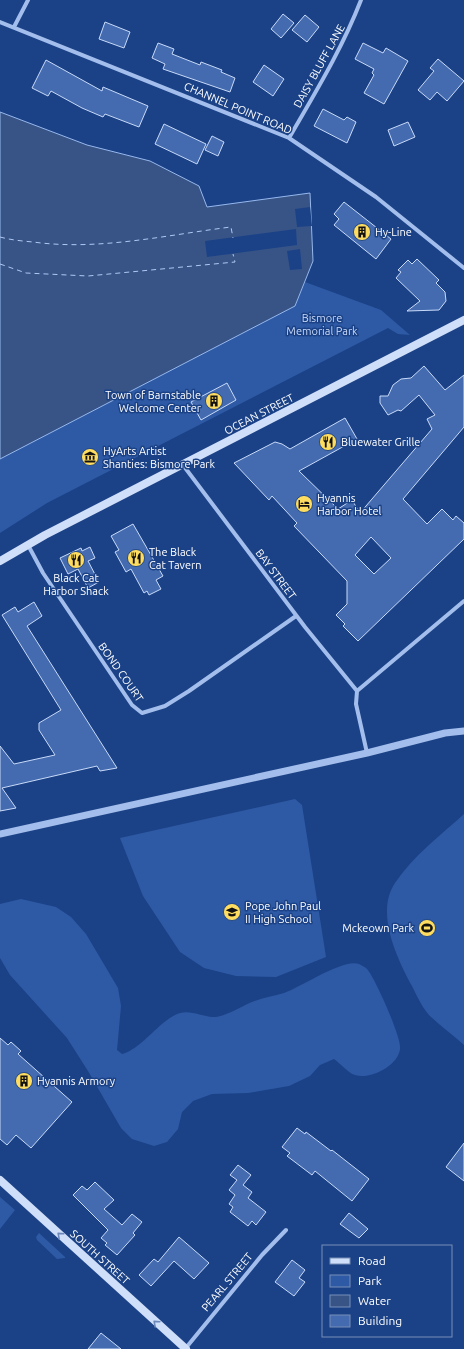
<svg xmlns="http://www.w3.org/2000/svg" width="464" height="1349" font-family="Ubuntu,sans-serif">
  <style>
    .green { fill: #2e5aa5 }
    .water { fill: #385487; stroke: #96b8ee }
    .pier { fill: #1b4287 }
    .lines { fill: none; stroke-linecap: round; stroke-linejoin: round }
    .ferry { stroke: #afc9f3; stroke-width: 1; stroke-dasharray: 5 4; stroke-linecap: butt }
    .building { fill: #446bb0; stroke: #c8daf9; fill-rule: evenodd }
    .minor { stroke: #a3beec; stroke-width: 4 }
    .tertiary { stroke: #a3beec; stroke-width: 7 }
    .secondary { stroke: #cfdef9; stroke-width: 8 }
    .oneway { stroke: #6c88ba }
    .labels { text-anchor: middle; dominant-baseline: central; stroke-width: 3; stroke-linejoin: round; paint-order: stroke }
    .street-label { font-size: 11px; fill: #fff; stroke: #1b4287 }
    .poi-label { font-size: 11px; fill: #fff; stroke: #1b4287; text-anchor: start }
    .park-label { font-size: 11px; fill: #c8daf9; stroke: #1b4287 }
  </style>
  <rect width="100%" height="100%" fill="#1b4287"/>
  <path class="green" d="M305,282L381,310L410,335L398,334L388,328L47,503L0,533V458L296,304Z
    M295,799L302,805L326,957L276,977L236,976L204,968L180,952L143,896L120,838Z
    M464,814V1045C453,1035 440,1026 429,1015C422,1007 417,996 412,986C397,958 375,913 395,883C413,856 441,835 464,814Z
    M21,899L56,907L71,917L86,934L118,988L121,1006L117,1050L122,1054C141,1049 157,1024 175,1015C187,1008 200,1016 213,1017C223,1018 242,1006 252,1002C262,998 274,996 284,993C301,987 344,958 359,964C361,965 365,967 367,969C374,976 402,1038 400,1049C398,1066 370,1080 355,1075C348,1073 340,1063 334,1059L320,1065L310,1076L289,1086L248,1093L212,1094L193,1101L182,1112L178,1129L167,1142L154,1146L132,1139L121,1128L88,1071L67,1038L10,975L0,958V904Z
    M0,1197L15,1210L0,1229Z
    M39,1233L65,1257V1258L57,1259L37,1240L36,1237Z"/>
  <path class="water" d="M0,112L87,145L150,161L199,186L207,207L310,193L313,261L295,306L0,459Z"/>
  <path class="pier" d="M310,207L312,226L297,227L295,209Z
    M296,229L297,245L207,257L205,241Z
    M300,249L302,269L290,270L287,251Z"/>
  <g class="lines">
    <path class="ferry" d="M0,237C11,240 22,241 33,242C99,251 166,235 231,227L233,238
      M0,264L26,273L88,276L235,262L233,254"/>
  </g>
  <path class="building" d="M283,14L294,23L281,38L271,29Z
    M305,15L319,27L307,42L292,30Z
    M105,22L130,32L124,48L99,39Z
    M158,43L174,49L172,54L200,65L201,62L222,70L221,72L235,78L230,92L163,69L165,64L152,58Z
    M363,43L383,53L386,48L408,61L384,104L364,93L374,75L372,73L374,69L355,59Z
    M438,59L464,81L447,101L437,92L430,100L418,90L434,71L430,68Z
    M46,60L102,91L103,87L148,106L139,127L105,114L103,117L82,108L51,91L48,96L32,88Z
    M264,65L284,79L273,96L253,82Z
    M323,109L344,120L347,117L356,122L347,143L314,126Z
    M408,122L415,137L394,146L388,130Z
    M164,124L206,144L197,164L155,144Z
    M212,136L224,142L218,156L205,150Z
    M344,202L391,239L376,259L334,225L339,219L334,214Z
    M417,259L439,280L436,283L445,292L446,301L439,310L407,311L420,301L396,278L401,272L398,270L408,260L412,264Z
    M424,366L445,390L464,375V427L403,499L427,524L442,509L453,520L456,516L464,523V539L358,641L343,626L345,624L336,615L347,604V581L294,526L297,523L272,496L269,500L234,463L275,442L282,444L290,449L345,418L357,439L299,471L338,509L352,500L360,513L432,429L427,419L435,415L419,395L401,411L398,410L388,415L380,403V396H388L393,385L401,379L411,378ZM371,537L391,558L374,574L355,555Z
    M227,383L236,400L201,420L191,402Z
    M133,524L163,576L156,580L161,589L149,595L147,591L144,593L131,569L126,572L115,552L119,550L111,536Z
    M90,547L95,558L88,561L99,582L88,588L78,569L68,574L60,558L81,548L82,551Z
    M34,602L42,616L27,626L117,768L100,771L97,766L2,788L16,808L0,811V746L14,764L55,755L39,730V723L61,710L2,615L15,607L18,612Z
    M0,1038L8,1045L11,1042L21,1051L18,1054L72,1102L31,1148L16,1135L7,1145L0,1139Z
    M297,1128L305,1134L306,1132L331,1151L332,1150L369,1179L352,1201L315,1171L312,1175L287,1156L290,1153L282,1147Z
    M464,1143V1181L446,1167Z
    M238,1165L251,1175L243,1185L252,1192L248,1198L266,1212L256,1225L252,1221L248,1226L230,1212L233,1207L229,1204L235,1195L229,1190L237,1180L230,1175Z
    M95,1182L114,1200L104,1209L122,1225L132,1214L142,1222L133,1233L135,1235L117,1255L105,1245L107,1243L101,1238L108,1230L73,1195L82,1186L87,1190Z
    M349,1213L368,1229L359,1238L340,1224Z
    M179,1237L209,1263L194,1279L174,1261L151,1286L139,1275L154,1259L158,1262Z
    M292,1260L305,1270L299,1278L305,1282L294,1296L275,1282Z
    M101,1333L121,1349H88Z"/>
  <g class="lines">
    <path class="minor" d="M0,22L289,138L376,197L464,268
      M14,27L28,0
      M289,138C315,93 342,49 361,0
      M183,465L305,627L357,691L356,704L367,753
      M28,545L43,573L132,705L142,713L165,706L189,691L296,616
      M357,691L464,601
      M185,1349L262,1255L286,1230"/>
    <path class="tertiary" d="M0,834L367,753L445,733L464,731"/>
    <path class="secondary" d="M0,561L45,535L464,320
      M0,1180L186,1349"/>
  </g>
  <defs><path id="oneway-chevron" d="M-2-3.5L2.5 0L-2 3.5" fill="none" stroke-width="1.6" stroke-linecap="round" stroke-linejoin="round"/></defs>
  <g class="oneway">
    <use href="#oneway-chevron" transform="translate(60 1235) rotate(-138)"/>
    <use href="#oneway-chevron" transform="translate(156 1323) rotate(-138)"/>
  </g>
  <defs>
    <g id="building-disc" transform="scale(0.9)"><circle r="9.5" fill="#fddc60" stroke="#1b4287"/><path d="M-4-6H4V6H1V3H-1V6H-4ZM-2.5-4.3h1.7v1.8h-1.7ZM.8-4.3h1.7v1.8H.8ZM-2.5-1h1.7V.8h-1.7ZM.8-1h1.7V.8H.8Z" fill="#111"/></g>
    <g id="restaurant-disc" transform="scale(0.9)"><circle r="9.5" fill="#fddc60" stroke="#1b4287"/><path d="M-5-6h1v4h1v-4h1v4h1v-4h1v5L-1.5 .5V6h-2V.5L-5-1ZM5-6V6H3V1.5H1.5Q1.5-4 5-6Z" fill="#111"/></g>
    <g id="museum-disc" transform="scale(0.9)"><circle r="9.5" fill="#fddc60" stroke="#1b4287"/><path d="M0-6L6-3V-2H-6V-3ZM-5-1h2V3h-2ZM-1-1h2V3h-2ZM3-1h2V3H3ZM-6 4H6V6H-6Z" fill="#111"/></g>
    <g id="hotel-disc" transform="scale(0.9)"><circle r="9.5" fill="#fddc60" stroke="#1b4287"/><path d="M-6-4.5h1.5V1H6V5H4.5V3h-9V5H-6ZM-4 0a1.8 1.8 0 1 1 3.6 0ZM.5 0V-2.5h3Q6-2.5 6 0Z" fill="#111"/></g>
    <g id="school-disc" transform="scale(0.9)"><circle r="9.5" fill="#fddc60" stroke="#1b4287"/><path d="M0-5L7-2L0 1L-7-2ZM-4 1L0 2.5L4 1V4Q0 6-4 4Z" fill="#111"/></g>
    <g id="stadium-disc" transform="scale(0.9)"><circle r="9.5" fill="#fddc60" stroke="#1b4287"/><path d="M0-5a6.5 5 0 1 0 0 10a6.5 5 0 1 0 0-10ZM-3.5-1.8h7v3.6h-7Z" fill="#111"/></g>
  </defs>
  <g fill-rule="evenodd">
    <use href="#building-disc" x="362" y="232"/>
    <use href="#building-disc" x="214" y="401"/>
    <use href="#restaurant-disc" x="328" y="442"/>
    <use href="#museum-disc" x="90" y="457"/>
    <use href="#hotel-disc" x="304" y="504"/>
    <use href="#restaurant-disc" x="136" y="558"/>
    <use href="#restaurant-disc" x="76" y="560"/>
    <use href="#school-disc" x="232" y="912"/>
    <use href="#stadium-disc" x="427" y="928"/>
    <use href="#building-disc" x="24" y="1081"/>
  </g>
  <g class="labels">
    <g class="street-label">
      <text transform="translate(319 66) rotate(-61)">DAISY BLUFF LANE</text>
      <text transform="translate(238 108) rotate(23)">CHANNEL POINT ROAD</text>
      <text transform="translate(259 414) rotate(-27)">OCEAN STREET</text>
      <text transform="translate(276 574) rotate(53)">BAY STREET</text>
      <text transform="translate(121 672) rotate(55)">BOND COURT</text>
      <text transform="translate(100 1257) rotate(42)">SOUTH STREET</text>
      <text transform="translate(227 1282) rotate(-50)">PEARL STREET</text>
    </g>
    <g class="poi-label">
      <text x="375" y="232">Hy-Line</text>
      <text x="201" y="395" text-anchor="end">Town of Barnstable<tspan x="201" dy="13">Welcome Center</tspan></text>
      <text x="341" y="442">Bluewater Grille</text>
      <text x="103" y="451">HyArts Artist<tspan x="103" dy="13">Shanties: Bismore Park</tspan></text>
      <text x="317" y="498">Hyannis<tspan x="317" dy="13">Harbor Hotel</tspan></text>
      <text x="149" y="552">The Black<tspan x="149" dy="13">Cat Tavern</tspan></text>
      <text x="76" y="578" text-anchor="middle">Black Cat<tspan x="76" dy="13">Harbor Shack</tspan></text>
      <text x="245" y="906">Pope John Paul<tspan x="245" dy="13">II High School</tspan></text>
      <text x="414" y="928" text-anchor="end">Mckeown Park</text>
      <text x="37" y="1081">Hyannis Armory</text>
    </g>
    <g class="park-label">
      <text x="322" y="318">Bismore<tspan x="322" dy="13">Memorial Park</tspan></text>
    </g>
  </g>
  <rect x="322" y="1245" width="130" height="92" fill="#1b4287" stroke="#768eb7"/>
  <rect x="330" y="1258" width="20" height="6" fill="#cfdef9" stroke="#768eb7"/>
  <text x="358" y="1265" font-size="12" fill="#ffffff">Road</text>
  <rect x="330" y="1275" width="20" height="12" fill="#2e5aa5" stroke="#768eb7"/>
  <text x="358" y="1285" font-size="12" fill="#ffffff">Park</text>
  <rect x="330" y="1295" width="20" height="12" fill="#385487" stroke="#768eb7"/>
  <text x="358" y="1305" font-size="12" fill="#ffffff">Water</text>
  <rect x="330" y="1315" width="20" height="12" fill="#446bb0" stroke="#768eb7"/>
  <text x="358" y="1325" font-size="12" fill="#ffffff">Building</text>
</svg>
